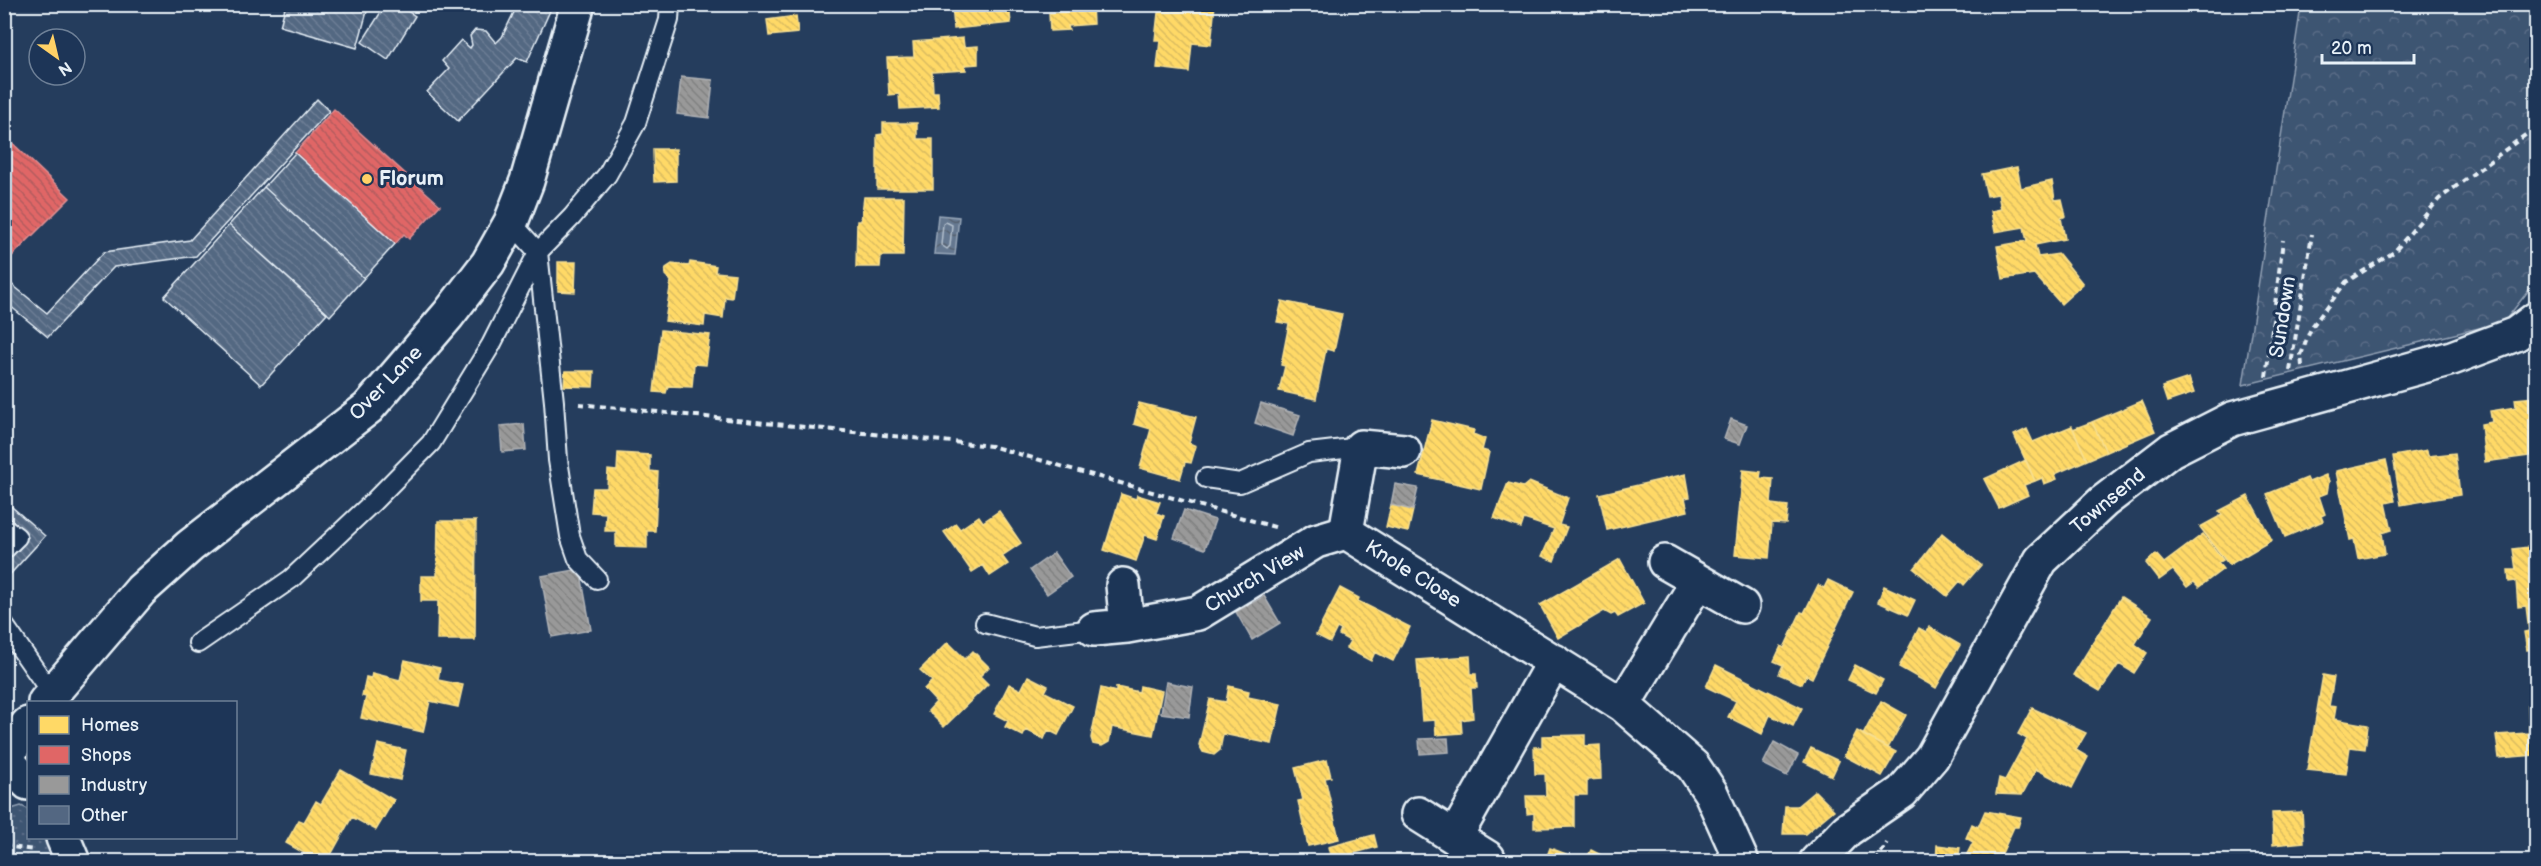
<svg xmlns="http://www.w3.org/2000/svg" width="2541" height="866" font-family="'Balsamiq Sans',sans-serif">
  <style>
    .grass { fill: url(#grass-dots); stroke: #93a2b5; stroke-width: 1.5 }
    .forest { fill: url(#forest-crowns); stroke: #93a2b5; stroke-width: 1.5 }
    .water { fill: url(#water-waves); stroke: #99a8ba; stroke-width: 1.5 }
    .homes { fill: url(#homes-back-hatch); stroke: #f8e092; stroke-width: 1.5 }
    .shops { fill: url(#shops-back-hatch); stroke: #e29092; stroke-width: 1.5 }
    .industry { fill: url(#industry-back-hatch); stroke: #b1b3b6; stroke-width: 1.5 }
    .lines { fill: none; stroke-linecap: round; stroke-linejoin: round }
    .shore { stroke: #b4c1ce; stroke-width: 1.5 }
    .building { fill: url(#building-back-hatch); stroke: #e8f1f8; stroke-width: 1.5 }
    .service-casing { stroke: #e8f1f8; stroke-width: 22 }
    .minor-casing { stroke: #e8f1f8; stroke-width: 38 }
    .tertiary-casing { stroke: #e8f1f8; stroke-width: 38 }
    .path { stroke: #e8f1f8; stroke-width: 4; stroke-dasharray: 6 4.5; stroke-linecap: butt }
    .service { stroke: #1d3557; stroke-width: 18 }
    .minor { stroke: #1d3557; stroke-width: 33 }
    .tertiary { stroke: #1d3557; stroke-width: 33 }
    .poi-dot { fill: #ffd166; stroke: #1d3557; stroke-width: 2 }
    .labels { text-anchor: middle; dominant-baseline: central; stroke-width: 6; stroke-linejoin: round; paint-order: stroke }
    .poi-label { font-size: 20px; font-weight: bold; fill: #e8f1f8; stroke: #1d3557; text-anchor: start }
    .street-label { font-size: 20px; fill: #e8f1f8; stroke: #1d3557 }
  </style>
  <defs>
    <pattern id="grass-dots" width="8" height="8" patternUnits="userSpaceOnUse" patternTransform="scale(1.5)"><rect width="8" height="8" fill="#3e5472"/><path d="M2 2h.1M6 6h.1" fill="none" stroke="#5a6d87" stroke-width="1.8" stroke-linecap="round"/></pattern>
    <pattern id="forest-crowns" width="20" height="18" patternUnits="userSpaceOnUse" patternTransform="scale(1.5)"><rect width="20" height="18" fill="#3e5472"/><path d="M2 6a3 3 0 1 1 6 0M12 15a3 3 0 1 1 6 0" fill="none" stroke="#5a6d87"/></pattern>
    <pattern id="water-waves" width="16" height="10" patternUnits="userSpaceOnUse" patternTransform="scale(1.5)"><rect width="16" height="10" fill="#657890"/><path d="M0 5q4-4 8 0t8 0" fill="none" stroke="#576270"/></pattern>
    <pattern id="homes-back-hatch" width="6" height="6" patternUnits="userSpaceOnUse" patternTransform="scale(1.5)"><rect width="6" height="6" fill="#ffd966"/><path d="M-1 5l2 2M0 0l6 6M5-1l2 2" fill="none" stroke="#dabc60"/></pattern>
    <pattern id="shops-back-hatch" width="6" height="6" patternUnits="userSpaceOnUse" patternTransform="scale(1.5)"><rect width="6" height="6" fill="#e06666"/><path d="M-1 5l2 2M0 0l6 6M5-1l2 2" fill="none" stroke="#b25d5e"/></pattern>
    <pattern id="industry-back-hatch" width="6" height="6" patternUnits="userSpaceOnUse" patternTransform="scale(1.5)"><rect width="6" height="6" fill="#999"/><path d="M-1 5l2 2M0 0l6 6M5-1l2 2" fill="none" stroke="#808181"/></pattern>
    <pattern id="building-back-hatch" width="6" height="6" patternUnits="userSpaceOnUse" patternTransform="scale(1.5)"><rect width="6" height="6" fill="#536782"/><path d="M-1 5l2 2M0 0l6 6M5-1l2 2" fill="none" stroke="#6c7d94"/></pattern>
  </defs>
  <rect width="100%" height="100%" fill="#253d5d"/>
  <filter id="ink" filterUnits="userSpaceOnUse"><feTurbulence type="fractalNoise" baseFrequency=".0167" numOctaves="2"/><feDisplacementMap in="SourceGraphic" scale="12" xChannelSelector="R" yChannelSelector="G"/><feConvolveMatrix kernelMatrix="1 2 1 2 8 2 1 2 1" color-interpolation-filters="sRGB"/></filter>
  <g filter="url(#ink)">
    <path class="grass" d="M21,806L28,809V838H52L64,861C44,861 25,859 5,861V814L8,810Z"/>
    <path class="forest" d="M2299,5H2536V281L2504,322L2243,385L2300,13Z"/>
    <path class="water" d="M938,215L959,217L955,255L934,254Z"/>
    <path class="homes" d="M952,4H1009L1011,23L954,29Z
      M1064,4H1092L1093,24L1068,26L1069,30L1050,31L1049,13L1065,12Z
      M1159,4H1215L1211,45L1192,43L1189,72L1157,68L1160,40H1155Z
      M796,16L798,33L769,36L767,20Z
      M963,38L964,47L978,46V64L965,65L966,70L932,72L933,92H938L939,107L900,109L899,94L889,95L887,58L914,57L913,42Z
      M883,123H917V139H933V189H877V135L883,134Z
      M653,149H676V181L654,182Z
      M2017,167L2021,188L2052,181L2055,200L2062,199L2066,216L2061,218L2065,239L2035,245L2038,257L2059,254L2083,284L2061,304L2034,274L2003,279L1997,246L2027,241L2024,227L1995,232L1991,211L2001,209L1998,194L1987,196L1982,174Z
      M864,197H904L903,256H881L880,267H856L857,221H861Z
      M558,262H576L575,292L558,291Z
      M690,262L716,266L715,272L735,274L732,298L725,297L723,318L705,315L704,326L665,321L671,281L665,275L666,268L672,264L689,266Z
      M1282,301L1342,314L1334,351L1326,349L1316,399L1279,391L1285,366L1281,365L1289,324L1277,322Z
      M661,330L710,335L706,365L694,364L692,387L668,386L666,393L654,392Z
      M565,371H594L593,387L564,386Z
      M2189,378L2194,393L2167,402L2162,387Z
      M2535,397L2536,455L2485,462L2481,424L2492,422L2490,411L2516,407L2515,399Z
      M2142,401L2155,431L2106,452L2092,422Z
      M1139,403L1196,417L1189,443L1196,446L1191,463L1185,462L1180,479L1140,468L1151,429L1134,424Z
      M1432,420L1474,430L1473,434L1485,439L1482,450L1489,452L1481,489L1418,475Z
      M2092,422L2106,452L2087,460L2073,429Z
      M2072,426L2087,460L2055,474L2057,479L2044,484L2042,478L2035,481L2014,435L2027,429L2033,442Z
      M2427,450L2428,456L2455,453L2460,495L2401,505L2393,456Z
      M618,453L650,455V471L658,472L655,531H647V548L616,547V531H605L606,513L591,512L593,488H607L608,470L617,471Z
      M2026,460L2035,481L2024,485L2028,495L1999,508L1984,479Z
      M2386,460L2395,501L2386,503L2392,530L2382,533L2385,554L2358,559L2354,539L2350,540L2336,471Z
      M1743,470L1761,472L1760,478L1773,479L1771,504L1788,506L1786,524L1772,523L1769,558L1735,555Z
      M1686,474L1690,497L1685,498L1688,511L1607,530L1599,494Z
      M2326,475L2329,481L2327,493L2319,496L2325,514L2321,516L2323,521L2285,537L2267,494L2307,478L2309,482Z
      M1529,482L1568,498L1559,525L1567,527L1554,561L1542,556L1554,529L1524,519L1521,528L1494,518L1508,483L1523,487Z
      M1121,494L1136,499L1137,495L1160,502L1156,513L1164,516L1157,539L1145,535L1136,561L1104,550Z
      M2248,496L2272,540L2229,565L2200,527L2222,515L2219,511Z
      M1391,505L1413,510L1408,532L1386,527Z
      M999,511L1021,543L1002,556L1008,564L990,576L983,565L972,572L944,532L956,524L960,529L979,516L983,522Z
      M438,521H476L475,640H437L438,601H421V576H437Z
      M1942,533L1981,565L1964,585L1960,581L1947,596L1914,569Z
      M2203,534L2223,560L2218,563L2223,569L2199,587L2194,582L2187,587L2173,570L2159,580L2146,563L2156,554L2164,563Z
      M2536,546V648L2527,650L2524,632L2529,631L2526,606L2518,607L2516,581L2509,582L2508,570H2516L2513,549Z
      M1620,559L1644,603L1618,617L1615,613L1611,615L1604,611L1558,638L1540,605Z
      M1828,580L1853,592L1812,678L1806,675L1802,684L1779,674L1783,665L1774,661L1781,646L1784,648L1801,612L1804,613L1818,585L1824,588Z
      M1884,586L1915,600L1908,615L1878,602Z
      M1340,588L1359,598L1358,601L1410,627L1393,661L1375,652L1371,661L1346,648L1350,641L1339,635L1341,630L1337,628L1330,642L1316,635Z
      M2121,597L2152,617L2135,644L2147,653L2134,673L2119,664L2100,691L2073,675Z
      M1929,627L1960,645L1936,688L1899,667L1919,628L1926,632Z
      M948,642L965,659L973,651L989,667L980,676L988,684L944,727L928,711L936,702L924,689L932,681L920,670Z
      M1470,656L1471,674H1476L1477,688H1471L1473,718L1461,720L1462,733L1436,735L1435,720L1422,721L1417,660Z
      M405,660L440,668L438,680L463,685L458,707L430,701L423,732L361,718L366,697L362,696L366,677L371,678L372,673L400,680Z
      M1716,665L1802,708L1793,726L1770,715L1762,734L1728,717L1736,701L1706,687Z
      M1855,665L1883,680L1876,693L1848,680Z
      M2323,675L2334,677L2329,706L2336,707L2334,719L2368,725L2365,749L2350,747L2346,774L2307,770Z
      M1028,676L1048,686L1045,692L1073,706L1058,735L1048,730L1044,739L1026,730L1023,736L1005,727L1008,721L994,714L1009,684L1021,690Z
      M1140,686L1162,691L1153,735L1112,727L1109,742L1102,746L1093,744L1091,738L1101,688L1116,692V687L1139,692Z
      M1229,686L1249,691L1248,697L1281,704L1272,744L1223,734L1220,750L1214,755L1203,752L1199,745L1210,699L1226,702Z
      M1881,701L1906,715L1888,748L1863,735Z
      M2536,704V755L2499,758L2496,735L2529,733L2528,705Z
      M2032,708L2086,733L2076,750L2088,757L2072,788L2036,769L2022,795L1996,794L1999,778L2005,780L2027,739L2018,734Z
      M1857,731L1896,752L1882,776L1844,756Z
      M1585,735V746L1600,745L1601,779L1587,780V795H1574V827L1534,828V813L1527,814L1526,796H1546L1545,774H1535L1534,747H1542V736Z
      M378,744L406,750L400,780L371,774Z
      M1811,748L1839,761L1832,776L1804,762Z
      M1327,760L1331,777L1325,778L1339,839L1308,846L1298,801L1303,800L1295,768Z
      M341,770L394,800L376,830L352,817L327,862H300L304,853L286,843L299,820L304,822L316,801L321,804Z
      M1815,791L1834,810L1805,834H1783L1785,806H1797Z
      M1985,811L2021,817L2018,827H2014L1998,862H1963L1973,842L1966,838L1972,824L1978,827Z
      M2302,812L2304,842L2273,845L2272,813Z
      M1374,835L1377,847L1351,854L1353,862H1321L1331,859L1328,847Z
      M1937,845L1960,848L1958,862H1936Z
      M1550,848L1566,854L1563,862L1547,856Z
      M1591,850L1603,856L1600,862H1585Z"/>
    <path class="shops" d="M334,109L440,205L409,239L404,234L395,244L295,153Z
      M4,135L70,198L4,264Z"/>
    <path class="industry" d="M681,77L713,80L709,118L677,114Z
      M1261,403L1300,415L1293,436L1255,423Z
      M1731,419L1747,425L1740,444L1724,439Z
      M524,424L526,450L502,452L500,426Z
      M1395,484L1418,488L1413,510L1391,505Z
      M1184,510L1215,520L1205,549L1174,538Z
      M1054,553L1071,577L1047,594L1030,570Z
      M580,569L591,630L552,637L541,576Z
      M1264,596L1280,623L1252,640L1236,612Z
      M1166,682L1193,687L1189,717L1161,713Z
      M1448,738L1449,752L1420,754L1419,739Z
      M1774,742L1798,755L1787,776L1763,764Z"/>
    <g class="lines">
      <path class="shore" d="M946,222L952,225L950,246L947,249L941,245L943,224Z"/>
    </g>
    <path class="building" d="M286,4H369L357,48L280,26Z
      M386,4H397L415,16L388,60L362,42Z
      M518,4H553L527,62L517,58L458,121L427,92L449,69L442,61L461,40L470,48L472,45L470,36L475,30L486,31L496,43L502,37Z
      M317,99L329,111L196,256L114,267L48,337L4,301V278L47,313L104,252L190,240Z
      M295,153L395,244L364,278L264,187Z
      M264,187L364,278L330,316L229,225Z
      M229,225L327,313L261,385L164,297Z
      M4,500L45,536L4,581V564L28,537L4,516Z"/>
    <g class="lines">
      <g class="service-casing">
        <path id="service" d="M511,222L538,252L554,402L558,460L570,536L578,559L597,579
          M1206,478L1240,483L1309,453L1361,447
          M4,527L17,537L4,550
          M985,623L1035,636L1094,629
          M4,625L52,694
          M198,643L291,579L373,502L431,443L491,345L538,252L572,217L607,175L636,123L669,20L670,4"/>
      </g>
      <g class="minor-casing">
        <path id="minor" d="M1346,532L1623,705L1693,766L1711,793L1742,862
          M1346,532L1361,447L1404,451
          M1665,562L1742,606
          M1123,585L1127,626
          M1094,629L1127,626L1198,613L1316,541L1346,532
          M1623,705L1698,581
          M1418,814L1488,858
          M1455,837L1554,661
          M1816,862L1847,830L1902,792L1932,757L2041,560L2103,502L2171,450L2232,419L2452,358L2516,334L2536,319"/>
      </g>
      <g class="tertiary-casing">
        <path id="tertiary" d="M45,702L141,590L190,546L368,408L448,315L488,263L511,222L527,181L578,4
          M6,760L28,783
          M4,764L16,740L28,724
          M63,838L73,862"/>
      </g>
      <path class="path" d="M2302,366L2301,355L2311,328L2346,282L2394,252L2439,199L2536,127
        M2290,371L2312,234
        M2266,377L2283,240
        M579,404L991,446L1278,528
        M4,846L34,850
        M1875,862L1887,843"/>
      <use href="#service" class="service"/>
      <use href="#minor" class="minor"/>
      <use href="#tertiary" class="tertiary"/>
    </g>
  </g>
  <circle class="poi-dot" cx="367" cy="179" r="6"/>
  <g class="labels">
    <g class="poi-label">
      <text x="379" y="179">Florum</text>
    </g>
    <g class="street-label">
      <text transform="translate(2283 317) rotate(-81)">Sundown</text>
      <text transform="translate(386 383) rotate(-46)">Over Lane</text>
      <text transform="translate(2108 501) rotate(-40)">Townsend</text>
      <text transform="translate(1413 574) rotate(32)">Knole Close</text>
      <text transform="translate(1255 579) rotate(-31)">Church View</text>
    </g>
  </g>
  <rect width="2541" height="866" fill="none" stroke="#1d3557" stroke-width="24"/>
  <rect x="12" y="12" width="2517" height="842" fill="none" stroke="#e8f1f8" stroke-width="2" filter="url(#ink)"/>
  <rect x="27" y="701" width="210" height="138" fill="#1d3557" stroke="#6e8097" stroke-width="1.5"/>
  <rect x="39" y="716" width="30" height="18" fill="#ffd966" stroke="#6e8097" stroke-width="1.5"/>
  <text x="81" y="731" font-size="18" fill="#e8f1f8">Homes</text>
  <rect x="39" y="746" width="30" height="18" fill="#e06666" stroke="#6e8097" stroke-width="1.5"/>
  <text x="81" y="761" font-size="18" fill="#e8f1f8">Shops</text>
  <rect x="39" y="776" width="30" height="18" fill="#999999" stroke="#6e8097" stroke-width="1.5"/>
  <text x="81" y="791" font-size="18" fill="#e8f1f8">Industry</text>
  <rect x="39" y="806" width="30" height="18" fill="#536782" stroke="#6e8097" stroke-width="1.5"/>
  <text x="81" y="821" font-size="18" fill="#e8f1f8">Other</text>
  <g transform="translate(57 57) rotate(146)"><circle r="28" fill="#1d3557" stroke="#6e8097" stroke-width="1.5"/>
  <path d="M0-4.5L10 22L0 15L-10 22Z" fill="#ffd166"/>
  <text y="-9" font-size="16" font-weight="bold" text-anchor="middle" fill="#e8f1f8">N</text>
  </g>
  <path d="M2322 54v9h92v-9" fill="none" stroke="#e8f1f8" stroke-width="3"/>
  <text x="2331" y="54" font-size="18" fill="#e8f1f8" stroke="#1d3557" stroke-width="4.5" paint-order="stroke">20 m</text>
</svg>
